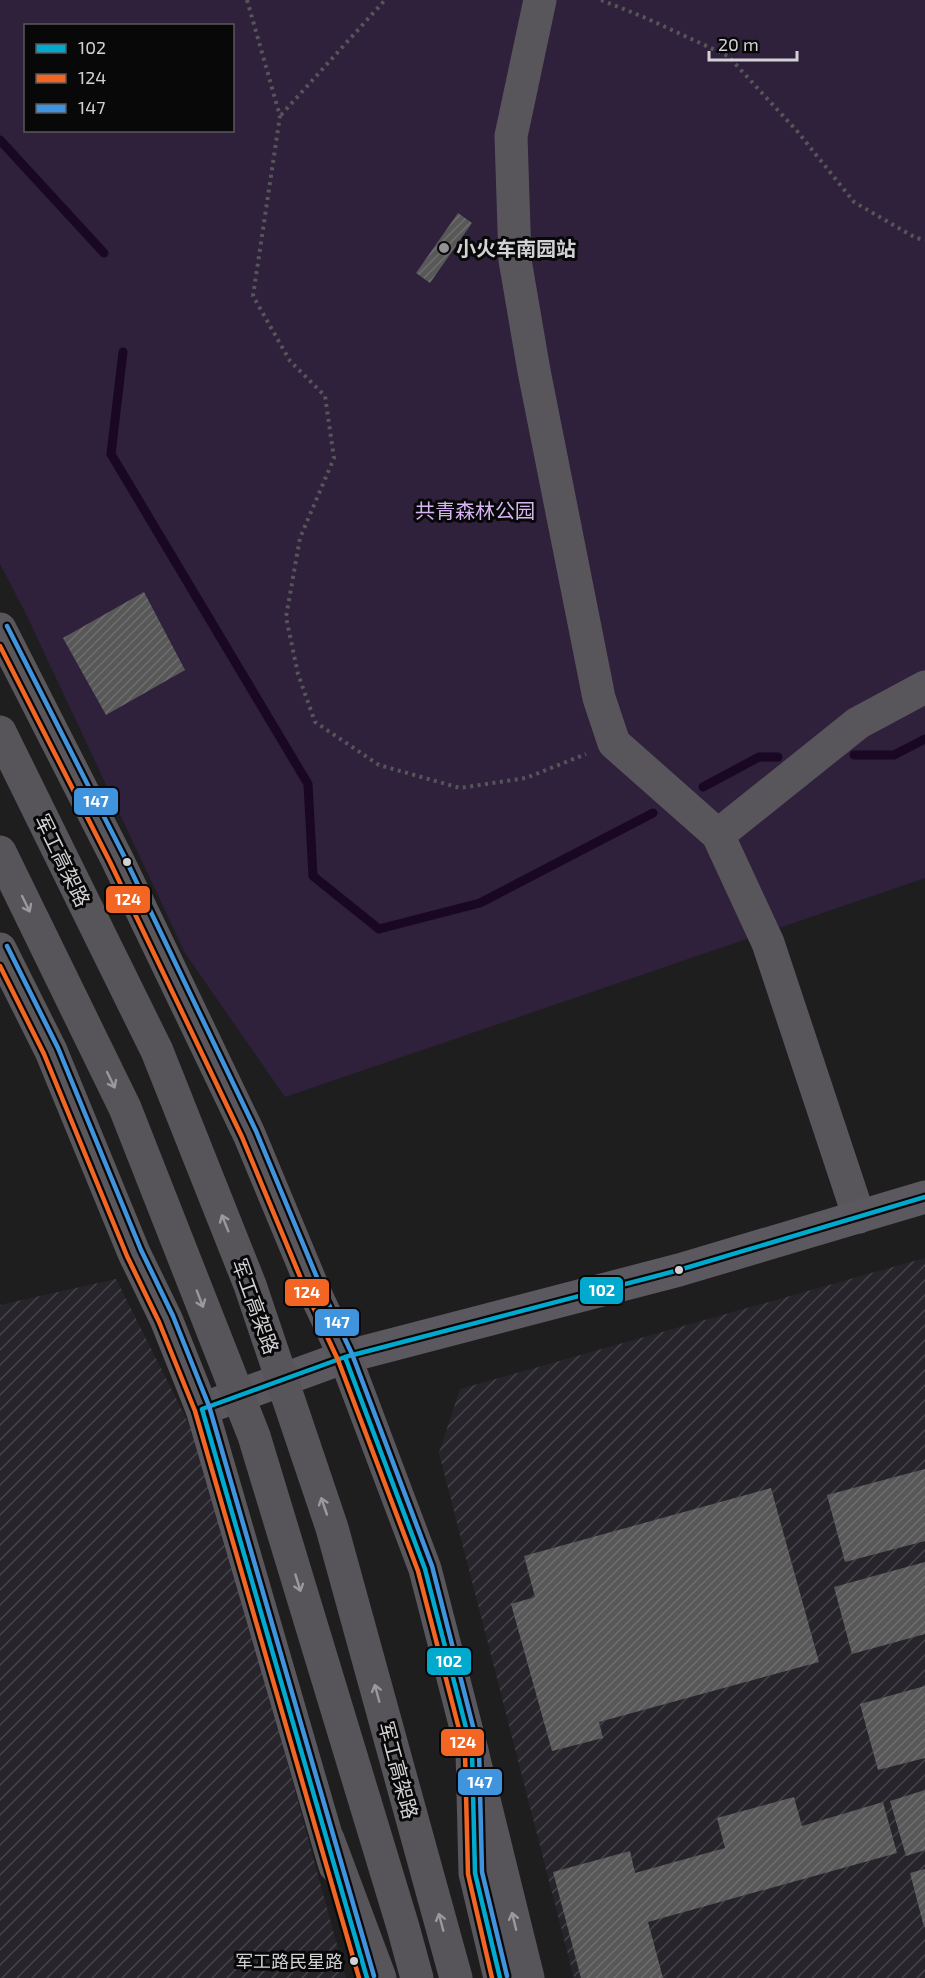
<svg xmlns="http://www.w3.org/2000/svg" width="925" height="1978" font-family="'Exo 2','Noto Sans SC',sans-serif">
  <style>
    .industrial { fill: url(#industrial-furrows) }
    .green { fill: #2f203c; fill-rule: evenodd }
    .lines { fill: none; stroke-linecap: round; stroke-linejoin: round }
    .stream { stroke: #190724; stroke-width: 9 }
    .building { fill: url(#building-hatch) }
    .path { stroke: #565558; stroke-width: 4; stroke-dasharray: 3 4.5; stroke-linecap: butt }
    .street { stroke: #59565b; stroke-width: 33 }
    .secondary { stroke: #5b595f; stroke-width: 33 }
    .primary { stroke: #5a575c; stroke-width: 33 }
    .highway { stroke: #57545a; stroke-width: 33 }
    .highway-bridge { stroke: #57545a; stroke-width: 33 }
    .bus-1-casing { stroke: #080809; stroke-width: 9 }
    .bus-2-casing { stroke: #080809; stroke-width: 9 }
    .bus-3-casing { stroke: #080809; stroke-width: 9 }
    .bus-1 { stroke: #00a9ce; stroke-width: 4.5 }
    .bus-2 { stroke: #f26522; stroke-width: 4.5 }
    .bus-3 { stroke: #4094de; stroke-width: 4.5 }
    .oneway { stroke: #9b999d }
    .poi-dot { fill: #939294; stroke: #080809; stroke-width: 2 }
    .bus-dot { fill: #d2d1d3; stroke: #080809; stroke-width: 2 }
    .labels { text-anchor: middle; dominant-baseline: central; stroke-width: 6; stroke-linejoin: round; paint-order: stroke }
    .bus-label { font-size: 18px; fill: #d2d1d3; stroke: #080809; text-anchor: end }
    .poi-label { font-size: 20px; font-weight: bold; fill: #d2d1d3; stroke: #080809; text-anchor: start }
    .park-label { font-size: 20px; fill: #d6b4f5; stroke: #080809 }
    .street-label { font-size: 20px; fill: #d2d1d3; stroke: #080809 }
    .line-badge { stroke: #080809; stroke-width: 2 }
    .badge-label { font-size: 16px; text-anchor: middle; font-weight: bold; fill: #fff }
  </style>
  <defs>
    <pattern id="industrial-furrows" width="10" height="10" patternUnits="userSpaceOnUse" patternTransform="scale(1.5)"><rect width="10" height="10" fill="#27252b"/><path d="M-1 1l2-2M0 10L10 0M9 11l2-2" fill="none" stroke="#454449"/></pattern>
    <pattern id="building-hatch" width="6" height="6" patternUnits="userSpaceOnUse" patternTransform="scale(1.5)"><rect width="6" height="6" fill="#595859"/><path d="M-1 1l2-2M0 6l6-6M5 7l2-2" fill="none" stroke="#706f70"/></pattern>
  </defs>
  <rect width="100%" height="100%" fill="#1f1e1f"/>
  <path class="industrial" d="M925,1258V1978H574L439,1453L460,1389Z
    M116,1279L202,1450L346,1978H0V1305Z"/>
  <path class="green" d="M0,0H925V878L285,1097L185,953L26,614L0,564ZM26,26H232V130H26Z"/>
  <g class="lines">
    <path class="stream" d="M0,140L104,253
      M123,352L111,454L308,784L313,876L379,929L480,903L653,813
      M854,755H894L925,739
      M703,787L759,757H778"/>
  </g>
  <path class="building" d="M458,213L472,223L430,283L416,273Z
    M144,592L185,670L106,715L63,638Z
    M925,1469V1541L845,1562L827,1495Z
    M771,1488L819,1662L599,1722L603,1738L552,1751L511,1604L535,1597L524,1556Z
    M925,1562V1634L852,1654L834,1587Z
    M925,1686V1758L878,1770L860,1704Z
    M925,1790V1850L906,1856L890,1801Z
    M794,1797L802,1826L883,1802L897,1853L648,1922L663,1978H581L553,1872L630,1851L635,1873L725,1848L717,1818Z
    M925,1869V1927H924L910,1873Z"/>
  <g class="lines">
    <path class="path" d="M247,0L280,116L253,296L290,361L325,396L334,458L300,538L286,617L298,674L315,722L379,765L460,788L526,778L586,754
      M601,0L646,18L728,56L797,131L854,202L916,238L925,240
      M281,115L385,0"/>
    <path class="street" d="M540,0L511,136L515,260L534,371L599,698L614,743L718,835L768,943L859,1217
      M718,835L858,723L925,687"/>
    <path class="secondary" d="M202,1409L345,1357L679,1270L925,1197"/>
    <path class="primary" d="M0,629L117,859L249,1134L316,1295L345,1357L425,1569L472,1751L475,1873L500,1978
      M0,949L51,1051L134,1253L166,1319L202,1409L335,1866"/>
    <path class="highway" d="M472,1751L528,1978
      M328,1839L380,1978"/>
    <path class="highway-bridge" d="M0,732L157,1051L250,1285L332,1528L456,1978
      M0,852L125,1108L254,1436L403,1927L417,1978"/>
    <g class="bus-1-casing">
      <path id="bus-1" d="M345,1357L425,1569L472,1751L475,1873L500,1978
        M367,1978L202,1409L345,1357L679,1270L925,1197"/>
    </g>
    <g class="bus-2-casing">
      <path id="bus-2" d="M0,646L110,862L242,1137L309,1298L338,1360L418,1571L465,1752L468,1874L492,1978
        M0,966L44,1054L127,1256L159,1322L195,1411L359,1978"/>
    </g>
    <g class="bus-3-casing">
      <path id="bus-3" d="M7,626L124,856L256,1131L323,1292L352,1354L432,1566L479,1750L482,1872L507,1976
        M7,946L58,1048L141,1250L173,1316L209,1406L374,1976"/>
    </g>
    <use href="#bus-1" class="bus-1"/>
    <use href="#bus-2" class="bus-2"/>
    <use href="#bus-3" class="bus-3"/>
  </g>
  <defs><path id="oneway-shaft" d="M-6 0H5M1.5-3L5.5 0L1.5 3" fill="none" stroke-width="1.6" stroke-linecap="round" stroke-linejoin="round" transform="scale(1.5)"/></defs>
  <g class="oneway">
    <use href="#oneway-shaft" transform="translate(26 904) rotate(64)"/>
    <use href="#oneway-shaft" transform="translate(111 1080) rotate(64)"/>
    <use href="#oneway-shaft" transform="translate(225 1223) rotate(-112)"/>
    <use href="#oneway-shaft" transform="translate(200 1299) rotate(69)"/>
    <use href="#oneway-shaft" transform="translate(324 1506) rotate(-109)"/>
    <use href="#oneway-shaft" transform="translate(298 1583) rotate(73)"/>
    <use href="#oneway-shaft" transform="translate(377 1693) rotate(-105)"/>
    <use href="#oneway-shaft" transform="translate(514 1921) rotate(-104)"/>
    <use href="#oneway-shaft" transform="translate(441 1922) rotate(-105)"/>
  </g>
  <circle class="poi-dot" cx="444" cy="248" r="6"/>
  <g class="bus-dot">
    <circle cx="127" cy="862" r="5"/>
    <circle cx="679" cy="1270" r="5"/>
    <circle cx="354" cy="1961" r="5"/>
  </g>
  <g class="labels">
    <g class="bus-label">
      <text x="343" y="1961">军工路民星路</text>
    </g>
    <g class="poi-label">
      <text x="456" y="248">小火车南园站</text>
    </g>
    <g class="park-label">
      <text x="475" y="510">共青森林公园</text>
    </g>
    <g class="street-label">
      <text transform="translate(63 860) rotate(64)">军工高架路</text>
      <text transform="translate(256 1306) rotate(70)">军工高架路</text>
      <text transform="translate(399 1770) rotate(75)">军工高架路</text>
    </g>
  </g>
  <g class="line-badge">
    <rect x="73" y="787" width="46" height="29" rx="6" fill="#4094de"/>
    <rect x="105" y="885" width="46" height="29" rx="6" fill="#f26522"/>
    <rect x="579" y="1276" width="45" height="29" rx="6" fill="#00a9ce"/>
    <rect x="284" y="1278" width="46" height="29" rx="6" fill="#f26522"/>
    <rect x="314" y="1308" width="46" height="29" rx="6" fill="#4094de"/>
    <rect x="426" y="1647" width="46" height="29" rx="6" fill="#00a9ce"/>
    <rect x="440" y="1728" width="45" height="29" rx="6" fill="#f26522"/>
    <rect x="457" y="1768" width="46" height="28" rx="6" fill="#4094de"/>
  </g>
  <g class="badge-label">
    <text x="96" y="807">147</text>
    <text x="128" y="905">124</text>
    <text x="602" y="1296">102</text>
    <text x="307" y="1298">124</text>
    <text x="337" y="1328">147</text>
    <text x="449" y="1667">102</text>
    <text x="463" y="1748">124</text>
    <text x="480" y="1788">147</text>
  </g>
  <rect x="24" y="24" width="210" height="108" fill="#080809" stroke="#59585a" stroke-width="1.5"/>
  <rect x="36" y="44" width="30" height="9" fill="#00a9ce" stroke="#59585a" stroke-width="1.5"/>
  <text x="78" y="54" font-size="18" fill="#d2d1d3">102</text>
  <rect x="36" y="74" width="30" height="9" fill="#f26522" stroke="#59585a" stroke-width="1.5"/>
  <text x="78" y="84" font-size="18" fill="#d2d1d3">124</text>
  <rect x="36" y="104" width="30" height="9" fill="#4094de" stroke="#59585a" stroke-width="1.5"/>
  <text x="78" y="114" font-size="18" fill="#d2d1d3">147</text>
  <path d="M709 51v9h88v-9" fill="none" stroke="#d2d1d3" stroke-width="3"/>
  <text x="718" y="51" font-size="18" fill="#d2d1d3" stroke="#080809" stroke-width="4.5" paint-order="stroke">20 m</text>
</svg>
